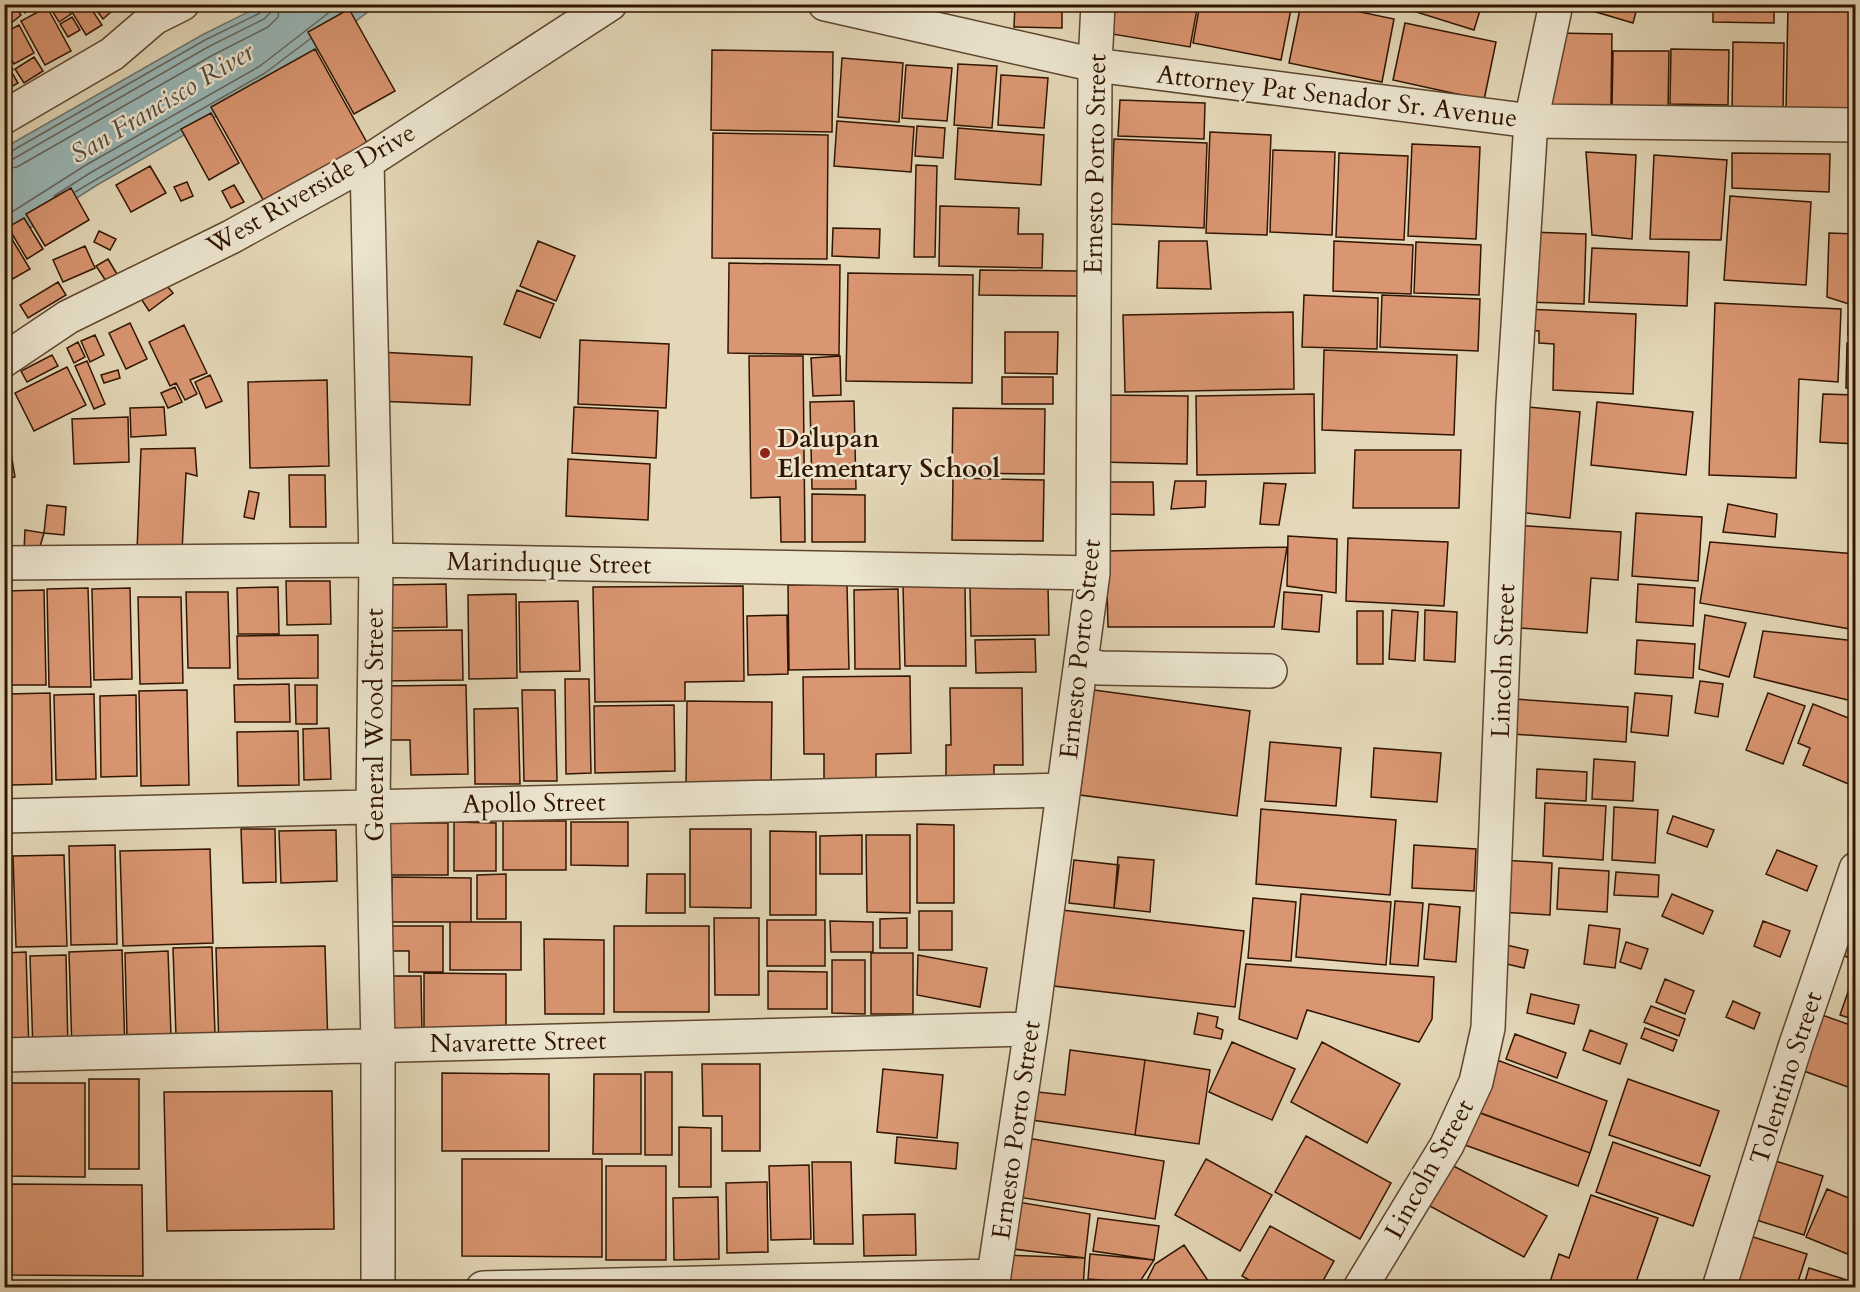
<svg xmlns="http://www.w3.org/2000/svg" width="1860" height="1292" font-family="Cardo,serif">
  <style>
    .water { fill: #99b8b9; stroke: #6f776f; stroke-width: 1.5 }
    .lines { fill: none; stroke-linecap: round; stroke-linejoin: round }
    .shore { stroke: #65665c; stroke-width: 1.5 }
    .building { fill: #da9672; stroke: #311500; stroke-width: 1.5 }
    .minor-casing { stroke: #5e462e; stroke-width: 36 }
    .minor { stroke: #ede6d1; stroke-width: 33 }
    .poi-dot { fill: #8f2418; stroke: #ede6d1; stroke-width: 2 }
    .labels { text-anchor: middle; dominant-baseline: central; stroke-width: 5; stroke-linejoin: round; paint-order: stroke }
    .street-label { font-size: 26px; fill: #311500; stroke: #ede6d1 }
    .poi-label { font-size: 26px; font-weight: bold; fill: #311500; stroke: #ede6d1; text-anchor: start }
    .water-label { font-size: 27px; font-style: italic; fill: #554e41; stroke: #ede6d1 }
  </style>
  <rect width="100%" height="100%" fill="#e4d8b8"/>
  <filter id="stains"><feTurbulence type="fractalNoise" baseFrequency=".00333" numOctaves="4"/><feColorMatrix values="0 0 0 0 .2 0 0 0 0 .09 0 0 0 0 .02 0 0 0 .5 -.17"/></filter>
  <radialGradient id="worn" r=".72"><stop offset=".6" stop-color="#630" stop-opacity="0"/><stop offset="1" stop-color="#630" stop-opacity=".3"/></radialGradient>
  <path class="water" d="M262,5H377L273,84L97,185L5,244L4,148L202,35Z"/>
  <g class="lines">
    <path class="shore" d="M4,153L10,152L205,40L260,13L264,4
      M4,160L13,159L208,47L264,19L270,13L271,4
      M4,169L17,167L213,55L268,27L278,17L280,4
      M75,192L180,130
      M54,196L90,173L265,73L310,39
      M4,217L86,165L260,66L340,4"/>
  </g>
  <path class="building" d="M4,4H14L21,15L10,24L4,16Z
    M18,4H35L25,13Z
    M48,4H65L71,14L59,22Z
    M84,4H88L102,25L86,35L72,12Z
    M92,4H105L111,12L103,19Z
    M1015,4H1062V28L1014,27Z
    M1109,4H1198L1190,47L1106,33Z
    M1200,4H1292L1281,60L1193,43Z
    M1301,4H1322L1394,19L1382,82L1289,63Z
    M1397,4H1482L1474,30L1397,6Z
    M1569,4H1638L1633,23Z
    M1713,4H1774V23L1713,22Z
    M1788,4H1856V110L1786,109Z
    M47,7L71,51L45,65L21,21Z
    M349,9L395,91L354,114L308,32Z
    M72,17L80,30L68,37L60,24Z
    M1405,23L1496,42L1484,100L1393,80Z
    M19,25L34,53L14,64L4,47V33Z
    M1552,33L1612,34L1611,106L1551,105Z
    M1733,42L1784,43L1783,114L1732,113Z
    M315,49L370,148L266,205L211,107Z
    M1671,49L1729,50L1728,105L1670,104Z
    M712,50L833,52L832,132L711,130Z
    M1613,51H1669L1668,110L1612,109Z
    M4,55L13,70L4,74Z
    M34,57L43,71L24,83L15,69Z
    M842,58L903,63L899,122L838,117Z
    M958,64L997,66L992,128L954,125Z
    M906,65L952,68L947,121L902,118Z
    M12,73L18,83L4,91V77Z
    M1001,75L1048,78L1044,128L998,125Z
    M1120,100L1205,103L1204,139L1118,136Z
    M211,113L239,163L209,180L181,129Z
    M837,121L914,127L911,172L834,166Z
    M917,126L945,128L943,158L915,156Z
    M958,128L1044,135L1041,185L955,179Z
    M1210,132L1271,135L1267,235L1206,233Z
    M713,133L828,135L827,259L712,258Z
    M1114,139L1207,143L1204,228L1111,224Z
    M1412,144L1480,147L1476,239L1408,236Z
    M1273,150L1335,152L1332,235L1270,232Z
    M1586,152L1636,155L1632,239L1592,235Z
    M1339,153L1408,156L1404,240L1336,237Z
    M1732,153L1830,154L1829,192L1732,188Z
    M1654,155L1727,160L1721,240L1650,239Z
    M916,165L937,166L935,257H914Z
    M150,166L166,193L131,212L116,185Z
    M187,182L193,196L181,201L174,187Z
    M234,185L244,202L231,208L222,191Z
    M71,188L89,220L45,246L26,214Z
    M1730,196L1811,202L1806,285L1724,280Z
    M940,206L1019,208L1018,234H1043L1042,268L939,266Z
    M24,218L43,249L27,259L8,227Z
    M833,228L880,229L879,258L832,256Z
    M7,231L30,269L9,281L4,275V233Z
    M99,231L116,239L110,250L94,242Z
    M1530,232L1586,234L1584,304L1527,302Z
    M1829,233L1856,234V335H1848L1849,304L1827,297Z
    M538,241L575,256L556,301L520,286Z
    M1159,241H1207L1211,289L1157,288Z
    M1334,241L1413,245L1411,294L1333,291Z
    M1416,242L1481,245L1479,295L1414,293Z
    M85,246L95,268L63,282L53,260Z
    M1592,248L1689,252L1687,306L1589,302Z
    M108,259L117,274L106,281L96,266Z
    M729,263L840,265L839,355L728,353Z
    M980,270L1077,271V296L979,295Z
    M848,273L973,275L972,383L846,381Z
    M163,281L173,293L149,311L138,294Z
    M58,282L66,295L28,318L20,305Z
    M517,290L554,304L540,338L504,324Z
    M1304,295L1378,298L1377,349L1302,347Z
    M1382,295L1480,299L1478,351L1380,347Z
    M1715,303L1841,309L1838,382L1799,379L1796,478L1709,475Z
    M1525,309L1636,314L1633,394L1553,390L1554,344L1539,343V331L1524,330Z
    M1293,312L1294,389L1125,392L1123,315Z
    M130,323L147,359L126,369L109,333Z
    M184,325L207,373L190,380L197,394L185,400L176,383L170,386L149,342Z
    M1005,332H1058L1057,374L1005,373Z
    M95,335L104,355L90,362L81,341Z
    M580,340L669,344L666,408L578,404Z
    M78,342L85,357L74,363L67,348Z
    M1847,343H1856V388H1846Z
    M1324,350L1457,355L1454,435L1322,430Z
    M379,352L472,357L470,405L377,401Z
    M52,355L58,366L27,382L21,371Z
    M749,356H803L805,542H781L780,497L751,498Z
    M840,356L841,395L813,396L811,358Z
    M87,361L105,404L94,409L75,366Z
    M67,367L86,405L34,431L15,393Z
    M118,370L120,378L104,383L101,375Z
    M210,375L222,401L206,408L195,382Z
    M1002,377H1053V404H1002Z
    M327,380L329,466L250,468L248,382Z
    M175,387L182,402L168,408L161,393Z
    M1314,394L1315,473L1197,475L1196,396Z
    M1823,394L1856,395V444L1820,442Z
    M1099,395L1188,396L1187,464L1099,462Z
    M854,401L856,489H812L810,402Z
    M1597,402L1693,412L1686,475L1591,465Z
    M164,407L166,435L131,437L130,408Z
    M574,407L658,411L656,458L572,453Z
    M1528,407L1580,412L1570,518L1518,512Z
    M953,408L1045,409L1044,474L952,473Z
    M128,417L129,462L74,464L72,419Z
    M195,448L197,476L186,473L182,551H137L141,449Z
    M1355,450H1461L1459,508H1353Z
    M11,453L15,477L4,479V454Z
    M568,459L650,464L648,520L566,516Z
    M289,475H325L326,527H290Z
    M953,478L1044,480L1043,541L952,540Z
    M1175,481H1206L1205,507L1171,509Z
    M1101,482H1153L1154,515L1104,514Z
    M1264,483L1286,484L1279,525L1260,524Z
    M249,491L259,493L254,519L244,517Z
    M812,494L865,495V542H812Z
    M1728,504L1777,514L1775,537L1723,532Z
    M47,505L66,507L64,535L44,533Z
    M1636,513L1702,517L1698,581L1632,576Z
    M1513,525L1621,532L1618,580L1591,578L1587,633L1506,627Z
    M25,530L44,533L39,550L24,551Z
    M1288,536L1337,539L1336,593L1287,586Z
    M1348,538L1448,542L1444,606L1346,601Z
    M1710,542L1856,554V630L1700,603Z
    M1287,547L1274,627H1108L1106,551Z
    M286,581H330L331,624L287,625Z
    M446,584L447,627L387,628L386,585Z
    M965,584L966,666H905L903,585Z
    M1638,584L1695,588L1693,626L1636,622Z
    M788,585H847L849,669L789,670Z
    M743,586L744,681L685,682V701L595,702L593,587Z
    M970,586H1048L1049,635L971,636Z
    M278,587L279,634H238L237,588Z
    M88,588L91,687H49L47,589Z
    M130,588L132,679L94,680L92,589Z
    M898,589L900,669H855L854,590Z
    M44,590L46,685H6L4,591Z
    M186,592H228L230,668H188Z
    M1284,592L1322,595L1319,632L1282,629Z
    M516,594L517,678L469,679L468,595Z
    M138,597H181L183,683L140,684Z
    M578,601L580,671L520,672L519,602Z
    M1392,610L1418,612L1415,661L1389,659Z
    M1425,610L1457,612L1455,662L1424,660Z
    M1357,611H1383V664H1357Z
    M787,615L788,674L748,675L747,616Z
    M1705,615L1746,623L1729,677L1699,669Z
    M462,630L463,680L381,681L380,631Z
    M1763,631L1856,641V702L1754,677Z
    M318,635V678L238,679L237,636Z
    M1035,639L1036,672L976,673L975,640Z
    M1637,640L1695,644L1693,678L1635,674Z
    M910,676L911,753L876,754V779L824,780V754H804L803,677Z
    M565,679H589L591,773L566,774Z
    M1700,681L1723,684L1718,717L1695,713Z
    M289,684L290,722H235L234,685Z
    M295,685H317V724H296Z
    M466,685L468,774L411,775L410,740H383V686Z
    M4,688H5L7,786H4Z
    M950,688H1022L1023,765H994V775L946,776V745H951Z
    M187,690L189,785L141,786L139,691Z
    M522,690H555L557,781H524Z
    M1094,690L1250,711L1237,816L1080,795Z
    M50,693L52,784L11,785L9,694Z
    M1635,693L1672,696L1668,736L1631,732Z
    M1768,693L1805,706L1783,764L1746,750Z
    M94,694L96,779L56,780L54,695Z
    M136,695L137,776L101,777L100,696Z
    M1515,699L1628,707L1626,742L1513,734Z
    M687,701L772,702L771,787L686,785Z
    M1813,704L1856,721V775L1851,785L1803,765L1810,748L1798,743Z
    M674,705L675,771L595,773L594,706Z
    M518,708L520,784H475L474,709Z
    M329,728L331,779L304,780L303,729Z
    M298,731L299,785L238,786L237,732Z
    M1270,742L1341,748L1336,806L1265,801Z
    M1374,748L1441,753L1437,802L1371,797Z
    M1594,759L1635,762L1633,801L1592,799Z
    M1537,769L1587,772L1586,801L1536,798Z
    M1545,803L1606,806L1603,860L1543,856Z
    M1614,807L1658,810L1655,863L1612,860Z
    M1261,809L1396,820L1390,895L1256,884Z
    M1673,816L1714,830L1707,847L1667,833Z
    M503,821H566V870H503Z
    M454,822L496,823V871H454Z
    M571,822H628V866L571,865Z
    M378,823H448V875H378Z
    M917,824L954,825V903H917Z
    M241,829H275L276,882L243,883Z
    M690,829H751V908L690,907Z
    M336,830L337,881L281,883L279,831Z
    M770,831L816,832V915H770Z
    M862,835V874H820V836Z
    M866,835H910V913L867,912Z
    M115,845L117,944L71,945L69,846Z
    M1414,845L1476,849L1474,891L1412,888Z
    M210,849L213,943L123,946L120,851Z
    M1777,850L1817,866L1807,891L1766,874Z
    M64,855L67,946L16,947L13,856Z
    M1118,857L1154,860L1150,912L1114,908Z
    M1074,860L1119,865L1114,908L1069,903Z
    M1501,860L1552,863L1550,915L1498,912Z
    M1559,868L1609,871L1607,912L1557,909Z
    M4,872H7L9,943H4Z
    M1616,872L1659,875L1658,897L1614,895Z
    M506,874V919H477V875Z
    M647,874H685V913H646Z
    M392,877L471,878V922H392Z
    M1301,894L1391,902L1386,965L1296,957Z
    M1672,894L1713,911L1703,934L1662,916Z
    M1253,898L1296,902L1291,961L1248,958Z
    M1395,901L1423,903L1418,966L1390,964Z
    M1429,904L1460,907L1456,962L1424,959Z
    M1053,909L1244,931L1235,1007L1045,985Z
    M919,911H952V950H919Z
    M714,918H759V995H715Z
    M907,918V948H880V919Z
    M767,920H825V966H767Z
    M830,921L873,922V952H831Z
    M1763,921L1790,931L1780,957L1754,946Z
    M450,922H521V970H450Z
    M1855,924H1856V960L1844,956Z
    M1589,925L1620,929L1615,968L1584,964Z
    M376,926H443V972H409V951H376Z
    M614,926H709V1012H614Z
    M544,939L604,940V1014H545Z
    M1626,942L1648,949L1641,969L1620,962Z
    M1502,944L1528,950L1524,968L1498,962Z
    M325,946L328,1047L219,1049L216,948Z
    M212,947L215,1035L176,1036L173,948Z
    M122,950L125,1051L72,1052L69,952Z
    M168,951L171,1036L127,1037L125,953Z
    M26,952L29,1052H4V953Z
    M871,953H913V1014H871Z
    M66,955L68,1051L33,1052L30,956Z
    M918,955L987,968L980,1007L917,995Z
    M832,960H865V1014L832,1013Z
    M1246,964L1434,977L1432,1019L1419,1042L1307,1010L1297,1039L1239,1019Z
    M1856,969V1020L1840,1015Z
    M768,971L827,972V1009H768Z
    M424,973L506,974V1028H424Z
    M379,976H421L422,1036H379Z
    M1665,979L1694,991L1685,1014L1656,1002Z
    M1531,994L1579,1005L1574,1024L1527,1013Z
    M1733,1001L1760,1013L1754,1029L1726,1017Z
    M1651,1006L1685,1019L1679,1036L1644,1022Z
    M1198,1013L1218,1017L1216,1027L1223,1030L1221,1039L1194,1034Z
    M1822,1015L1856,1027V1090L1801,1070Z
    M1645,1028L1677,1040L1673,1051L1641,1038Z
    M1590,1030L1627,1044L1620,1064L1583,1050Z
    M1515,1034L1566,1053L1557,1078L1506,1059Z
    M1232,1042L1295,1069L1272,1120L1209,1092Z
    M1322,1042L1400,1084L1367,1143L1291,1102Z
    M1070,1050L1145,1060L1135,1135L1025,1119L1029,1091L1065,1095Z
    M1145,1060L1210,1070L1199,1144L1135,1135Z
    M1497,1060L1607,1101L1590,1153L1478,1112Z
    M702,1064H760V1151H722V1116H703Z
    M883,1069L943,1075L937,1138L877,1132Z
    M645,1072H672V1155H645Z
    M442,1073L549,1074V1151H442Z
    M594,1074H641V1154H593Z
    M89,1079H139V1169H89Z
    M1628,1079L1719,1111L1700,1166L1609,1135Z
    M4,1083H85V1177L4,1176Z
    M332,1091L334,1229L167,1231L164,1092Z
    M1466,1108L1590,1153L1578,1186L1454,1141Z
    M679,1127L711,1128V1187H679Z
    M1306,1136L1391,1183L1360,1239L1275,1192Z
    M897,1137L958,1143L956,1169L895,1163Z
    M1027,1138L1164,1161L1155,1219L1018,1197Z
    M1613,1142L1710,1176L1693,1226L1596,1192Z
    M462,1159H602V1257L462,1256Z
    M1206,1159L1272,1195L1240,1251L1175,1215Z
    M1769,1159L1823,1176L1804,1235L1750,1218Z
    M812,1162H851L853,1244H814Z
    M1448,1163L1547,1216L1524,1257L1426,1204Z
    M809,1165L811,1239L771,1240L769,1166Z
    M606,1166H666V1260H606Z
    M767,1182L768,1252L727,1253L726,1183Z
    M11,1184L142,1185L143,1276L12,1275Z
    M1827,1189L1856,1201V1241L1850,1255L1806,1237Z
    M1591,1195L1658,1218L1634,1288H1548L1559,1254L1569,1258Z
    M718,1197L719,1259L674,1260L673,1198Z
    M1012,1201L1090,1214L1085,1258L1005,1248Z
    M915,1214L916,1255L864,1256L863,1215Z
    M1098,1218L1159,1226L1154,1260L1093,1251Z
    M1270,1226L1334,1261L1319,1288H1263L1242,1276Z
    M1747,1235L1807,1254L1796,1288H1759L1733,1279Z
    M1184,1245L1213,1288H1143L1155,1264Z
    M1090,1254L1154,1260L1139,1283L1088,1279Z
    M1005,1255L1085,1258L1083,1288L1004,1286Z
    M1809,1268L1850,1281L1848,1288H1803Z"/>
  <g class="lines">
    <g class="minor-casing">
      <path id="minor" d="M825,4L1095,65L1531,121L1856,125
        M4,117L112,54L154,18L182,4
        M367,162L376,560L373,807L378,1046V1288
        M4,360L68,317L231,237L367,162L610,4
        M4,563L376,560L1093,573
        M1081,663L1100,668L1270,671
        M4,816L1063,790
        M4,1055L1031,1029
        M483,1288L994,1276
        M992,1288L1031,1029L1093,573L1095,65L1098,4
        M1360,1288L1447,1145L1476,1082L1488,1028L1513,404L1531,121L1556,4
        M1719,1288L1796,1044L1856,869"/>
    </g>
    <use href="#minor" class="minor"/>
  </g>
  <circle class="poi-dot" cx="765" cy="453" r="6"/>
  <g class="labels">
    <g class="street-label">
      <text transform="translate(1337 96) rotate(7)">Attorney Pat Senador Sr. Avenue</text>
      <text transform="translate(1095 164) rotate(-89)">Ernesto Porto Street</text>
      <text transform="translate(311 189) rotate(-30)">West Riverside Drive</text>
      <text transform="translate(549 563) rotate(1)">Marinduque Street</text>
      <text transform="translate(1080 649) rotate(-84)">Ernesto Porto Street</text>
      <text transform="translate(1503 661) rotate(-88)">Lincoln Street</text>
      <text transform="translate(374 725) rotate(-90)">General Wood Street</text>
      <text transform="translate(534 803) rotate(-1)">Apollo Street</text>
      <text transform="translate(518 1042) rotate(-1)">Navarette Street</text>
      <text transform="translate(1786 1078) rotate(-72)">Tolentino Street</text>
      <text transform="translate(1016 1130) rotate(-82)">Ernesto Porto Street</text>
      <text transform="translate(1429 1169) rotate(-61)">Lincoln Street</text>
    </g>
    <g class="poi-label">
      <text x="777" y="438">Dalupan<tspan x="777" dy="30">Elementary School</tspan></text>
    </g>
    <g class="water-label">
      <text transform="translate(162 103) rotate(-31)">San Francisco River</text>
    </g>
  </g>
  <rect width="1860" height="1292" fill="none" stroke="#e4d8b8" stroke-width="24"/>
  <rect x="6" y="6" width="1848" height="1280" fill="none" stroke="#311500" stroke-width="3"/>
  <rect x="12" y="12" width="1836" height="1268" fill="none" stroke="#311500" stroke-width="1.5"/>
  <rect width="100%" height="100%" filter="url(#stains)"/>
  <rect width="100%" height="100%" fill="url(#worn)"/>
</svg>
